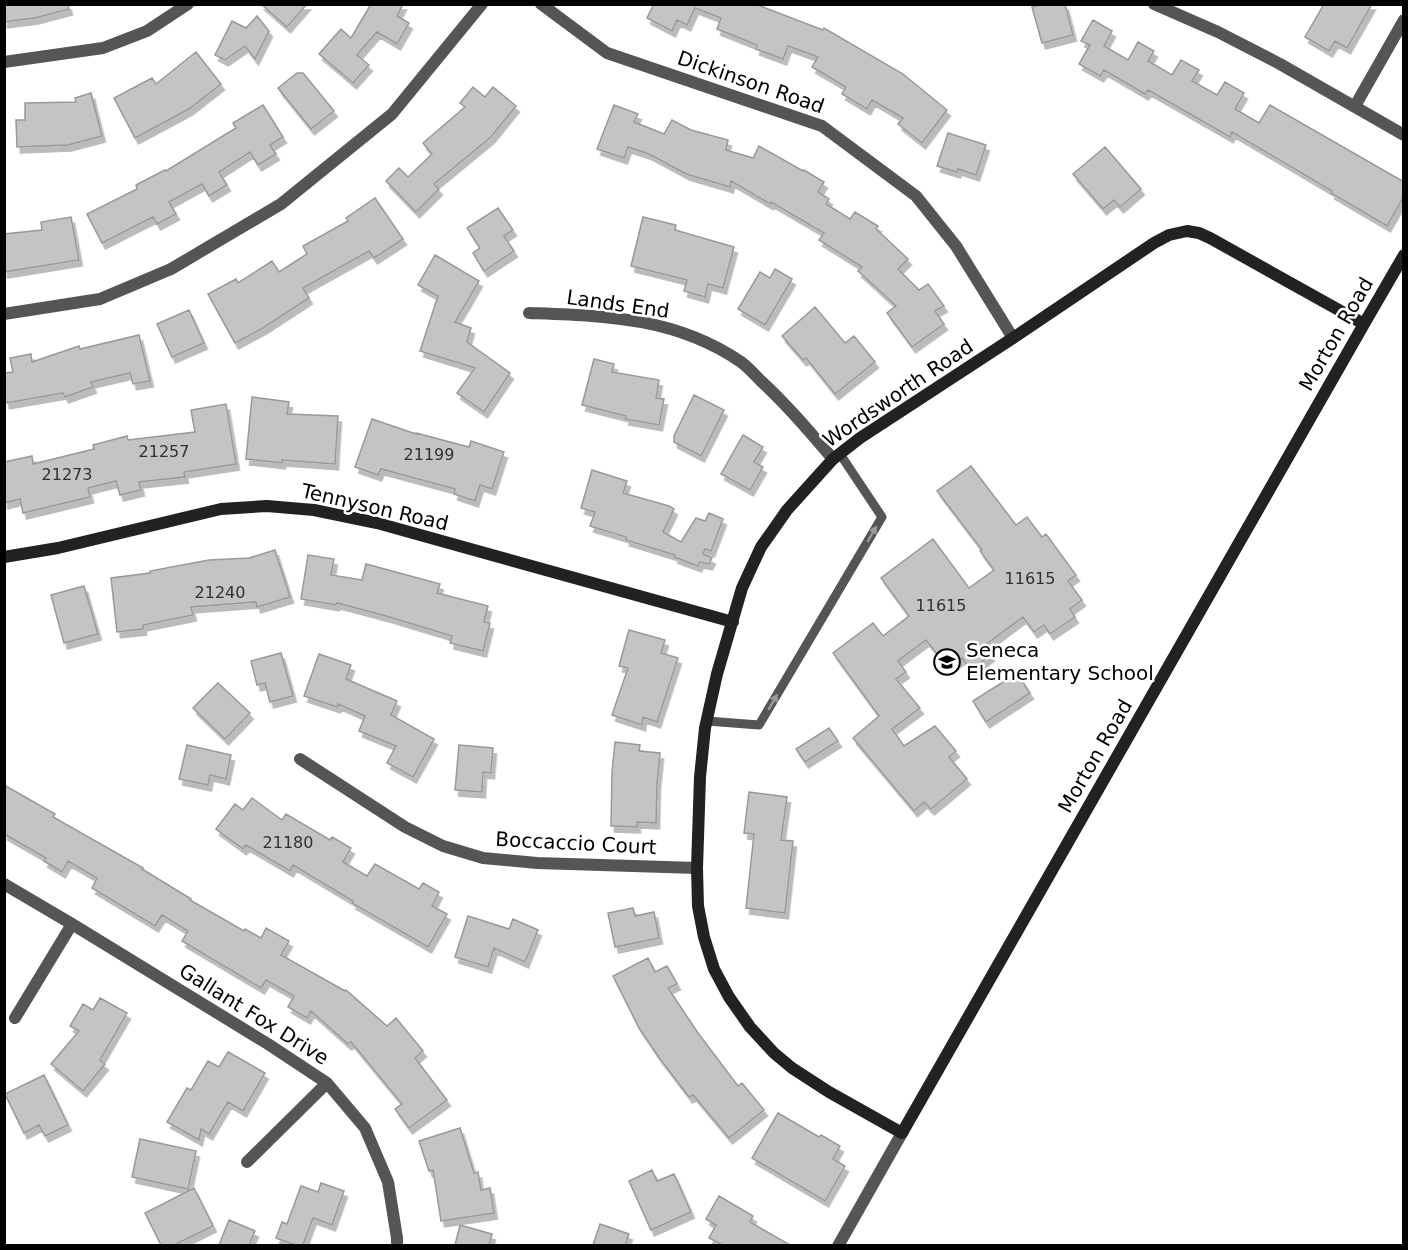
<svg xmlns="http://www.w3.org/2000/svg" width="1408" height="1250" font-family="'DejaVu Sans',sans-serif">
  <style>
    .building { fill: #c4c4c4; stroke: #999; stroke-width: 1.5; filter: url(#shadow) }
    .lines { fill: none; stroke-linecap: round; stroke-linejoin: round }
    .lane { stroke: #555; stroke-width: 9 }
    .street { stroke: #555; stroke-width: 12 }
    .secondary { stroke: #222; stroke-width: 12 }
    .oneway { fill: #999 }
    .labels { text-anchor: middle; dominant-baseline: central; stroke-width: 5; stroke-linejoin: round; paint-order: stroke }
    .number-label { font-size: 16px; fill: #313131 }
    .street-label { font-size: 20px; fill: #000; stroke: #fff }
    .poi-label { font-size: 20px; fill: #000; stroke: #fff; text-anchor: start }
  </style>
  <defs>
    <filter id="shadow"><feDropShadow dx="3.5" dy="6" stdDeviation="0" flood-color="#0004"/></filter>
  </defs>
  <rect width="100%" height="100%" fill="#fff"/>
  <path class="building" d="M4,4H68L69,9L35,18L4,22Z
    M261,4H307L287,27Z
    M371,4H403L397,16L409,23L397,44L377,32L357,55L369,65L353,83L319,54L341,29L351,38Z
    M654,4H755L823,30L824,28L903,74L947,110L922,143L898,124L903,118L872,100L867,109L842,94L846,87L812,67L818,57L788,46L783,59L756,49L757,45L717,29L721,18L695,8L687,25L677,20L672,31L647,18Z
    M1042,4H1065L1073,35L1042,43L1032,7Z
    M1324,4H1372L1347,48L1335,41L1329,51L1305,37Z
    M257,16L269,31L255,59L245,46L225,60L215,55L232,21L246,28Z
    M1093,20L1112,31L1104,46L1128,60L1138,42L1154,51L1148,61L1172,75L1181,60L1199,70L1192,81L1217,95L1225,82L1244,93L1235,109L1259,123L1270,105L1404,182V196L1387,226L1331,193L1332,191L1232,132L1230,137L1148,90L1145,94L1104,70L1100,76L1079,64L1090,45L1081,41Z
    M196,52L221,84L189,109L135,138L114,98L152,78L156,84Z
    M297,73H303L334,111L311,129L278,88Z
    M473,87L485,97L493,87L516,106L491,137L434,184L439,189L416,212L386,181L399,168L408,177L432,154L423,143L465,107L460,103Z
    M91,93L102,136L68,145L17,147L16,120H25V103L76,102L75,98Z
    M263,105L283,137L270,145L276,154L258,165L250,152L219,172L227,185L209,196L202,184L169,202L176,214L157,224L153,217L102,243L87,214L137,189L136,185L165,170L166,171L236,128L233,123Z
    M614,105L638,114L634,122L664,134L672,120L691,130L728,140L726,150L753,158L759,146L803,171L804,170L824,182L818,192L829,199L826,204L850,219L855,212L878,226L876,229L908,259L898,269L919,290L928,284L944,306L935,311L944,324L912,347L887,313L896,306L858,271L862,267L819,240L824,233L771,202L770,204L731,181L730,187L686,174L649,154L628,147L624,158L597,149Z
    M948,133L986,145L976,175L958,169L957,172L937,166Z
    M1105,147L1141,189L1120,207L1114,200L1103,209L1073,174Z
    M375,198L403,239L374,258L369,251L303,288L309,298L263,328L235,343L208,294L236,279L238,283L272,261L279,272L307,254L303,246L348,221L346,218Z
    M498,208L513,230L504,236L514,251L484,271L473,253L480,248L467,228Z
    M71,217L79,260L4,272V234L42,230L41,222Z
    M643,217L676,225L675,230L734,247L723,288L708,284L705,297L684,291L687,280L631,266Z
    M435,255L479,281L455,322L471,328L467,342L510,373L484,412L457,393L475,368L420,351L438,296L418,285Z
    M775,269L792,279L765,325L738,309L760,272L770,278Z
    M815,307L845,343L854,336L875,362L835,394L806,358L803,360L782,336Z
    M189,310L204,343L172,357L157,324Z
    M139,335L150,381L133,384L130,373L91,382L93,387L65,397L63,393L6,403L4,393V373L13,372L10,358L31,354L32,362L79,346L80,349Z
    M594,359L614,364L612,372L659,380L656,398L664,399L659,425L625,419L626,416L582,405Z
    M694,395L724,410L701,456L674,442V436Z
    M252,397L289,402L287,414L338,416L335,464L282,460V463L246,459Z
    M226,404L236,464L184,472L185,477L139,482L141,490L120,495L116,481L88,488L90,497L23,513L20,499L4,503V462L32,456L33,464L94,449L93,445L127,436L128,440L195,432L191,410Z
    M372,419L416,434V433L469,447L471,441L504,452L492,489L480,485L475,501L454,494L455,489L381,469L378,475L355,467Z
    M743,435L763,447L754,462L763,467L750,490L721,474Z
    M971,466L1016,525L1027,517L1042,537L1046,534L1076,575L1068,581L1082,600L1070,609L1075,617L1050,634L1044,625L1034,632L1023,617L984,646L991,655L971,670L962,658L948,668L926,640L898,661L906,672L896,679L920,708L892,729L904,746L935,726L956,751L949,757L967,779L931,809L924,802L914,811L853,738L879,716L833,653L873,623L883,636L909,616L881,578L933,539L969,588L994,570L980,551L982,550L937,491Z
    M592,470L627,481L623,493L669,506L674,509L663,532L681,542L696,518L705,521L709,513L723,519L711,551L705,549L703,554L712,558L709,564L700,562L698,566L674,557L675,555L626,540V537L590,526L595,512L581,508Z
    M275,550L290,597L257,607L256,602L191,607L193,615L143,625V629L117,632L111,578L150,573V571L209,560L249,558Z
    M308,555L334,559L331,575L362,580L366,564L440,584L437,593L488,606L484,622L490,623L483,651L450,643L452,636L386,616L337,603L336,605L301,599Z
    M84,586L98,634L64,643L51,595Z
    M629,630L665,640L661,653L678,658L657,722L643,717L642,725L612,715L628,668L619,666Z
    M281,653L293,696L270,702L265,683L257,685L251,661Z
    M319,654L351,665L346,679L397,701L391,715L434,739L413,777L387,763L396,746L359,731L365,716L338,704L337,707L304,696Z
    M1017,673L1030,693L986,722L973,701Z
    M218,683L250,713L225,739L193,708Z
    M829,728L838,741L805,762L796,749Z
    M615,742L640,745L639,751L660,753L657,784L656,823L637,822V827L611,826L612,772Z
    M187,745L231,755L226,779L210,775L208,785L179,779Z
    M459,745L493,748L491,773L483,772L482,792L455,790Z
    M4,785L55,814L53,817L143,868L142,869L191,899L190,900L244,931L245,929L261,938L266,928L289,941L281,955L345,991L346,990L387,1026L396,1018L423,1051L415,1058L447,1100L409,1128L395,1109L402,1104L351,1042L348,1044L311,1011L307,1018L288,1007L294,996L266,980L261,988L182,941L188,931L162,915L155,926L92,888L97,878L68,861L62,872L44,861L46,858L4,834Z
    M749,792L787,797L781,840L793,841L785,913L746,908L754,834L744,833Z
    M252,798L282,820L286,814L330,840L332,837L351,848L343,862L367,876L375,864L419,889L423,883L439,892L432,906L447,914L428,947L352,903L353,901L293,865L290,871L246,845L243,849L216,829L235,804L243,810Z
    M633,908L635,916L654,912L659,938L615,947L608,913Z
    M468,916L509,929L513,919L538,930L525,962L494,948L488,967L455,957Z
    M648,958L655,972L667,966L677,984L668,988L698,1033L738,1086L742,1083L764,1110L729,1138L693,1095L689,1097L660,1059L639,1028L613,976Z
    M100,998L127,1013L100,1060L105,1064L83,1091L51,1064L79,1031L70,1026L83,1004L93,1010Z
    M228,1052L265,1073L243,1111L228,1102L209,1134L201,1129L199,1140L167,1122L187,1088L191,1090L208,1061L219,1067Z
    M44,1075L68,1125L45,1136L39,1125L24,1133L5,1094Z
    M778,1113L819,1137L821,1135L840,1146L833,1159L845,1166L825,1201L752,1158Z
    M460,1128L474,1173L478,1172L481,1190L490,1188L494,1213L441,1221L433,1170L429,1171L419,1141Z
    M140,1139L196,1151L188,1189L132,1177Z
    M652,1170L657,1181L674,1174L691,1212L651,1230L629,1181Z
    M321,1183L344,1191L332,1225L313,1218L303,1245H295L276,1238L282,1222L287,1224L301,1186L318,1192Z
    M194,1188L213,1226L174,1245H161L145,1213Z
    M719,1196L753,1216L750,1222L790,1245H723L709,1238L716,1225L706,1219Z
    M229,1220L255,1231L249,1245H219Z
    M600,1224L629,1234L625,1245H593Z
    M460,1225L492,1234L489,1245H455Z"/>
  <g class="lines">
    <path class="lane" d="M707,721L759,725L882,517L840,454"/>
    <path class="street" d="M541,4L607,53L822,126L916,196L956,246L1013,338
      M1154,4L1218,32L1280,64L1404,135
      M4,62L103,48L147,31L188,4
      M1355,106L1404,20
      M529,313C606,316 675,317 741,362C748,367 755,375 761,381C787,405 810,432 833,459
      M4,314L100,299L171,269L281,204L392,114L482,4
      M300,759L405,827L443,846L483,858L537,863L697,868
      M4,884L72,924L268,1044L327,1083L365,1128L388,1182L397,1238V1246
      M15,1018L72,924
      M247,1162L327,1083
      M838,1246L902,1133"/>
    <path class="secondary" d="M1364,324L1210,238L1199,233L1187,231L1169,235L1154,243L1013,338L860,438L833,459L787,510L761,547L742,588L717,674L705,728L700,777L697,868L698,906L704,937L714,969L729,997L750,1027L774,1053L792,1068L829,1092L902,1133L1364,324L1404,255
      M4,557L58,548L221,509L267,506L314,510L377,523L733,622"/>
  </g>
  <defs><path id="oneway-solid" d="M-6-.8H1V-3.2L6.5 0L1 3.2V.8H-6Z" transform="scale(1.5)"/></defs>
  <g class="oneway">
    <use href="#oneway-solid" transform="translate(872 534) rotate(-60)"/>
    <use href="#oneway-solid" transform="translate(773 702) rotate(-60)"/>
  </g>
  <defs>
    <g id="school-ring" transform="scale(1.35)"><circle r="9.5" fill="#fff" stroke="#000" stroke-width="1.5"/><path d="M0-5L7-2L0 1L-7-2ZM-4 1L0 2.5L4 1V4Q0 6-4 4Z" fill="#000"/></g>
  </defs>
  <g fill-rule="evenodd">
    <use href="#school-ring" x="947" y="662"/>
  </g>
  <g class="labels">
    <g class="number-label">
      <text x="164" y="451">21257</text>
      <text x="429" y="454">21199</text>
      <text x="67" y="474">21273</text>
      <text x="1030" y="578">11615</text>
      <text x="220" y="592">21240</text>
      <text x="941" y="605">11615</text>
      <text x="288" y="842">21180</text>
    </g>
    <g class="street-label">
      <text transform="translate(751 82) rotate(19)">Dickinson Road</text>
      <text transform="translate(618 304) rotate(8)">Lands End</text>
      <text transform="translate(1336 334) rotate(-60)">Morton Road</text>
      <text transform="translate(898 393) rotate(-34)">Wordsworth Road</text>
      <text transform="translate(375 507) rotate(13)">Tennyson Road</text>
      <text transform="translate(1095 756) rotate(-60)">Morton Road</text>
      <text transform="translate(576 843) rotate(3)">Boccaccio Court</text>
      <text transform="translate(254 1014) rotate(32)">Gallant Fox Drive</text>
    </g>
    <g class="poi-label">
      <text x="966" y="650">Seneca<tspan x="966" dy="23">Elementary School</tspan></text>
    </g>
  </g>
  <rect width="1408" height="1250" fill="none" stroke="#000000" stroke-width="12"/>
</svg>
